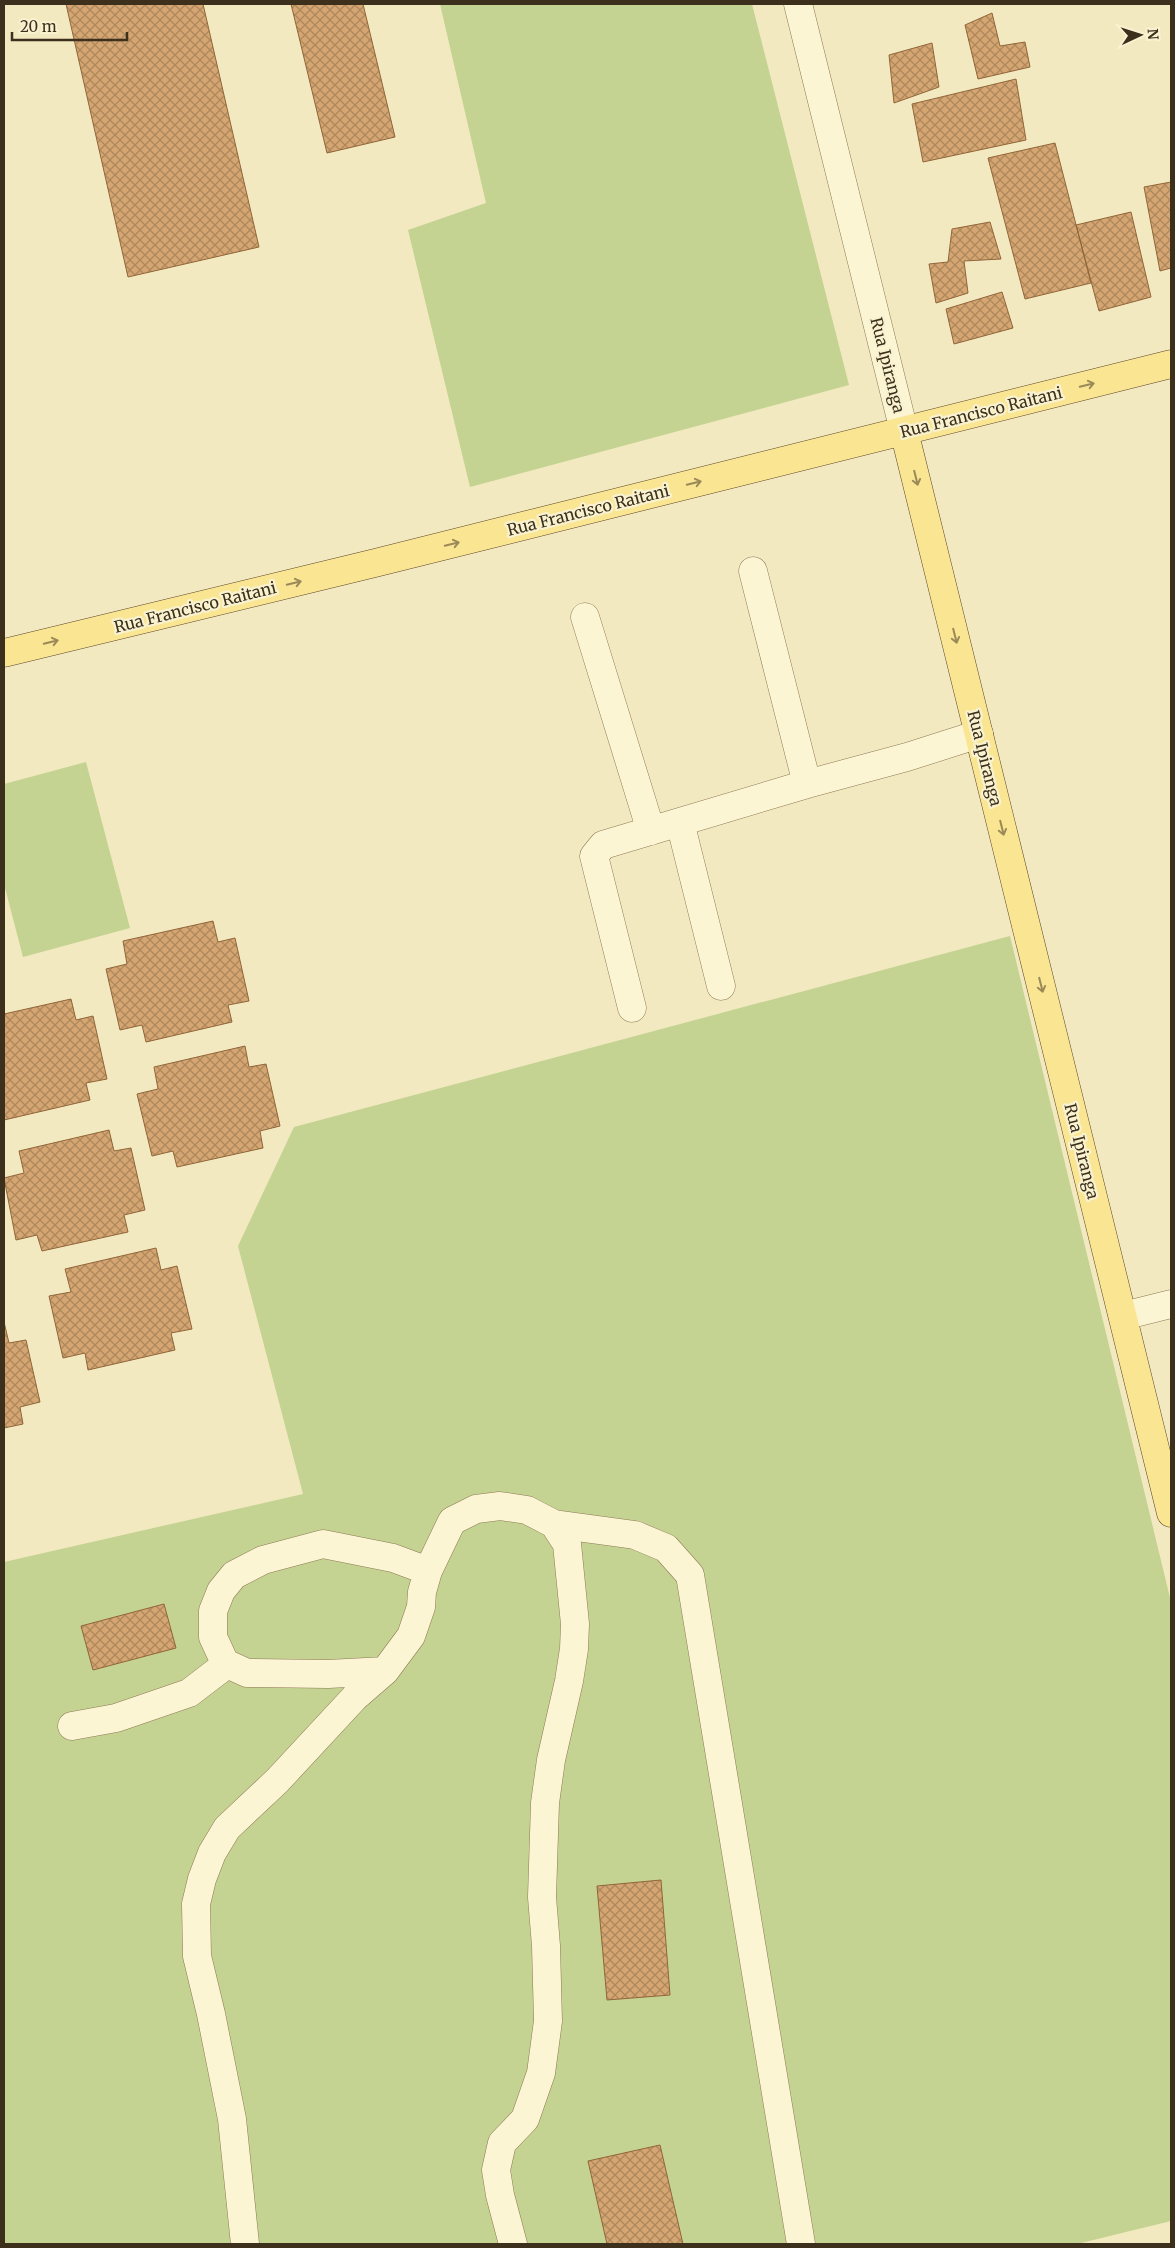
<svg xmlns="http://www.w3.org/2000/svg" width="1175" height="2248" font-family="Merriweather,serif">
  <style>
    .green { fill: #c4d292 }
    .building { fill: url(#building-cross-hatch); stroke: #906539 }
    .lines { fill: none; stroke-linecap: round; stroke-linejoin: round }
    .minor-casing { stroke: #8e7a55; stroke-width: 29 }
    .major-casing { stroke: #5b462a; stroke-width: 29 }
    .minor { stroke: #fcf5d4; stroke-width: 28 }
    .major { stroke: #fae593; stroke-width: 28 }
    .oneway { stroke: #9b8a58 }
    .labels { text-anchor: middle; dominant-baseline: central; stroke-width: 4.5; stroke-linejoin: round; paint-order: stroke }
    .street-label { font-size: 16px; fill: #3c2f1c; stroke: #f9f2d0 }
  </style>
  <defs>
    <pattern id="building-cross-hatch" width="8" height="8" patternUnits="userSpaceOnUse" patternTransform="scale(1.25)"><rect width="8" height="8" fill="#d5a671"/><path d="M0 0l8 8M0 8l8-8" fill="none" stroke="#ae885c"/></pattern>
  </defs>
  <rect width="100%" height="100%" fill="#f3e9c0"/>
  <path class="green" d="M440,4H752L849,385L470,487L408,230L486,203Z
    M86,762L130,928L23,957L4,884V784Z
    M1010,936L1171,1602V2221L1077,2244H4V1562L303,1494L238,1246L294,1127Z"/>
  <path class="building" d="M66,4H203L259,247L128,277Z
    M291,4H363L395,137L327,153Z
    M992,13L1000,46L1025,42L1030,67L978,79L965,25Z
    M932,43L939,87L894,103L889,55Z
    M1016,79L1026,140L923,162L912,104Z
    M1055,143L1091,283L1025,299L988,158Z
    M1171,182V268L1160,271L1144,187Z
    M1131,212L1151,297L1099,311L1076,225Z
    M990,222L1001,259L964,261L968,293L936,303L929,264L948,262L952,229Z
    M1002,292L1013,328L954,344L946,309Z
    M213,921L218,942L235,938L249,1001L228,1005L232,1022L146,1042L142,1025L120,1030L106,969L127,964L123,941Z
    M71,999L76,1020L93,1016L107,1079L86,1083L90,1100L4,1120V1014Z
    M245,1046L249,1067L266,1064L280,1126L260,1131L263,1148L177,1167L173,1151L152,1156L137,1094L158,1089L154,1067Z
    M109,1130L114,1151L131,1148L145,1210L124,1215L128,1232L42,1251L37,1235L16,1240L4,1178L24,1173L19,1151Z
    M156,1248L161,1270L177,1266L192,1329L171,1333L175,1350L88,1370L85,1353L63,1358L49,1296L71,1292L65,1269Z
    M4,1322L9,1343L26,1340L40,1402L20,1407L23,1424L4,1428Z
    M164,1604L176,1648L93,1670L81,1626Z
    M661,1880L670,1995L607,2000L597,1886Z
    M660,2145L683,2244H607L588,2161Z"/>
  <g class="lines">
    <g class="minor-casing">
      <path id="minor" d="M798,4L904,431
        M753,571L807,784
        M585,617L651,831
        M680,822L721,986
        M632,1008L594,856L603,845L807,784L907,757L979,734
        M1123,1316L1171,1304
        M554,1524L635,1535L666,1548L690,1575L801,2244
        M385,1671L328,1674L247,1673L225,1663L213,1637V1611L221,1591L234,1575L263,1560L323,1544L393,1558L428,1571
        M72,1726L116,1718L189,1693L227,1664
        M245,2244L232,2119L211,2014L197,1956L196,1904L202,1879L212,1853L227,1828L277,1781L355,1697L385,1671L411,1636L421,1607L422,1592L428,1571L452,1521L476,1509L500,1506L527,1510L554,1524L567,1544L575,1624L574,1649L569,1681L551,1760L545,1803L542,1897L546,1946L548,2021L541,2073L525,2119L502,2143L496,2170L500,2195L513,2244"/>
    </g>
    <g class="major-casing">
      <path id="major" d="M904,431L1171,1513
        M4,653L375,563L1171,364"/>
    </g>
    <use href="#minor" class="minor"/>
    <use href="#major" class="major"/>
  </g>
  <defs><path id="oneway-shaft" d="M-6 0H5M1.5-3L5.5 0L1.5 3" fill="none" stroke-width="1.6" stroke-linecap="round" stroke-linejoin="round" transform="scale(1.25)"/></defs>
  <g class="oneway">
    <use href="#oneway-shaft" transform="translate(1087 385) rotate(-14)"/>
    <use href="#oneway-shaft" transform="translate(916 478) rotate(76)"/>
    <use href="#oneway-shaft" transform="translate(694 483) rotate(-14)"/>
    <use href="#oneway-shaft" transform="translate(452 544) rotate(-14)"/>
    <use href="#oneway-shaft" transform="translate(294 583) rotate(-14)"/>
    <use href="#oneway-shaft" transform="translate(955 636) rotate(76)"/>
    <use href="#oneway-shaft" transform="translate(51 642) rotate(-14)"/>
    <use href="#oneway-shaft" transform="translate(1002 828) rotate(76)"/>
    <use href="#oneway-shaft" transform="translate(1041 985) rotate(76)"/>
  </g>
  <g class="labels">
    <g class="street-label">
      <text transform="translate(888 365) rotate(76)">Rua Ipiranga</text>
      <text transform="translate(981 412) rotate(-14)">Rua Francisco Raitani</text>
      <text transform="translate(588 510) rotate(-14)">Rua Francisco Raitani</text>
      <text transform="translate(195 607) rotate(-14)">Rua Francisco Raitani</text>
      <text transform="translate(985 758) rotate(76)">Rua Ipiranga</text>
      <text transform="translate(1082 1151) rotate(76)">Rua Ipiranga</text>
    </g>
  </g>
  <rect width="1175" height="2248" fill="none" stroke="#3c2f1c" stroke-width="10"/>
  <g transform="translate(1140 35) rotate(86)" stroke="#f9f2d0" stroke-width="4" paint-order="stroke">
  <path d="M0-4L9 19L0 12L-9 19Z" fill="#3c2f1c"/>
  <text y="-8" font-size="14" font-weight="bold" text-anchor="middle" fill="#3c2f1c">N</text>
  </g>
  <path d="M12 32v8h115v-8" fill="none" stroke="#3c2f1c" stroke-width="2.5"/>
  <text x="20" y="32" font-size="15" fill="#3c2f1c" stroke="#f9f2d0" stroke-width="4" paint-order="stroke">20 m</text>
</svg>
